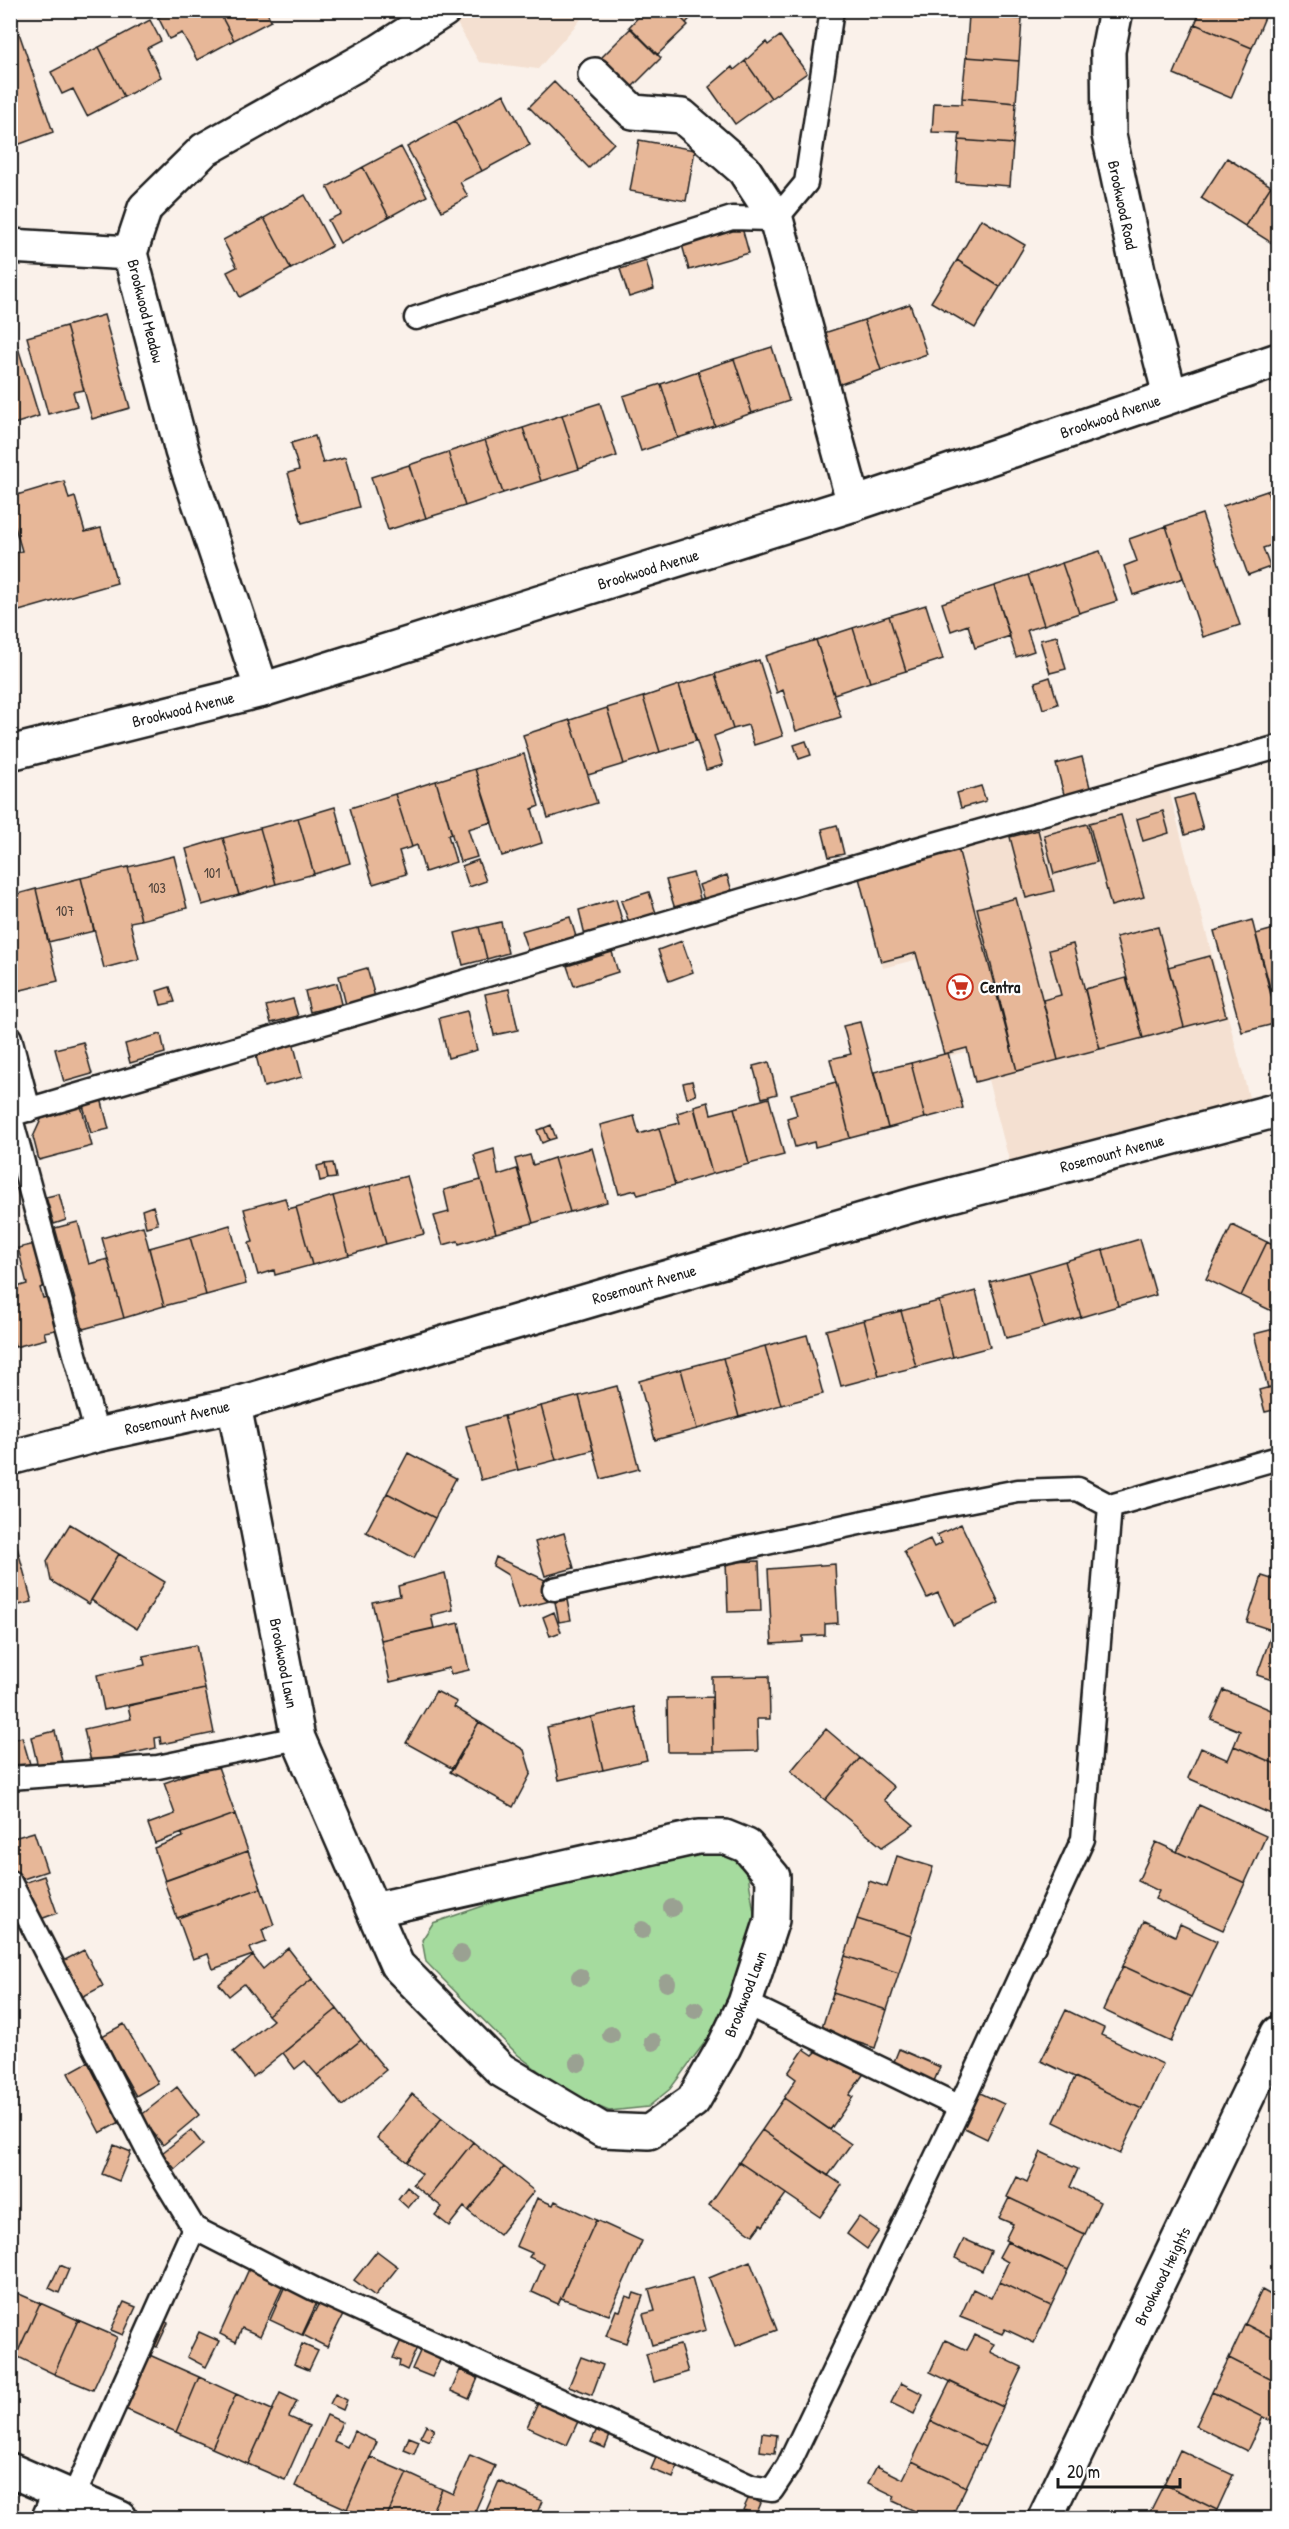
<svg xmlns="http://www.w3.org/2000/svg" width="1289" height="2529" font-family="'Patrick Hand',sans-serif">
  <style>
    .built { fill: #f4e0d1 }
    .green { fill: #a5db9e; stroke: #607c5d; stroke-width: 1.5 }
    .building { fill: #e7b798; stroke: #1c1c1c; stroke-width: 1.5 }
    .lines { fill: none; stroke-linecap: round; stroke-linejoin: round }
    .service-casing { stroke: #1c1c1c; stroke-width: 27 }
    .minor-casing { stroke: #1c1c1c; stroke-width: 38 }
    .secondary-casing { stroke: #1c1c1c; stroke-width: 38 }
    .service { stroke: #fff; stroke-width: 22 }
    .minor { stroke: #fff; stroke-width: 33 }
    .secondary { stroke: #fff; stroke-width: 33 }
    .tree { fill: #9aa192 }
    .labels { text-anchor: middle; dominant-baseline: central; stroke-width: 4.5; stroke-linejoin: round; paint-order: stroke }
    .number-label { font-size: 14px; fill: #4f433b }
    .street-label { font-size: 16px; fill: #1c1c1c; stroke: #fff }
    .poi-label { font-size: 16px; font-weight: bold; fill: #1c1c1c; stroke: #fff; text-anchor: start }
  </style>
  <rect width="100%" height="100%" fill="#faf1ea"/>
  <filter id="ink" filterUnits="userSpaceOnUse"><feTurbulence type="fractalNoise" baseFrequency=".0167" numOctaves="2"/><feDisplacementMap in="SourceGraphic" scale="12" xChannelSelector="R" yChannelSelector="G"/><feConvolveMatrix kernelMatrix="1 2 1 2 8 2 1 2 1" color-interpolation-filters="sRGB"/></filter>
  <g filter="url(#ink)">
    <path class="built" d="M450,11H588L538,69L479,62Z
      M1169,790L1250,1101L1010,1164L980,1049L948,1056L922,958L883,968L858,872Z"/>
    <path class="green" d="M717,1848L747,1868L757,1932L735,2002L670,2089L648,2107L609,2111L570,2095L518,2055L426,1962L422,1940L433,1923L530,1890Z"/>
    <path class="building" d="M170,10H218L234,40L197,60L182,33L169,39L158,17Z
      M218,10H266L271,21L234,40Z
      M645,10H673L688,25L657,55L629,27Z
      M673,10H698L686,23Z
      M1201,10H1268L1252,48L1195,24Z
      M969,15L1022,19L1019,61L966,57Z
      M150,20L161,41L147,48L161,77L124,97L99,47Z
      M1195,24L1252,48L1231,98L1174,74Z
      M631,28L661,58L631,88L601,58Z
      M19,33L53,132L17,145L10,126V35Z
      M780,36L807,73L771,98L745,61L766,42L768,45Z
      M99,47L124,97L87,116L73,89L62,94L51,72Z
      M966,57L1019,61L1016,103L962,98Z
      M745,61L771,98L735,124L709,87L732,67L734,70Z
      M554,82L614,143L589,168L529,107Z
      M504,94L530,145L482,171L455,121Z
      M962,98L1016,103L1013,144L959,140L960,133L932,132L934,103L962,104Z
      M455,121L482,171L460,182L468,197L442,211L407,147Z
      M639,140L695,150L686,201L630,191Z
      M959,140L1013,144L1010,186L956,182Z
      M401,147L427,196L389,217L363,167Z
      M1227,158L1271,186L1245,226L1201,198Z
      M363,167L389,217L340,243L328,220L341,214L327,187Z
      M1271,186L1278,191V247L1245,226Z
      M305,195L332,246L291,269L264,218Z
      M264,218L291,269L240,297L227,272L237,267L223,240Z
      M981,219L1025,245L1000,287L957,260Z
      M741,224L749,253L689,270L681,241Z
      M957,260L1000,287L975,328L931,302Z
      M646,261L654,289L629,297L620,269Z
      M910,304L927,354L881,370L864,320Z
      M104,315L130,408L92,419L66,326Z
      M864,320L881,370L835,386L818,335Z
      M66,326L84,390L73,392L77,406L48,414L27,337Z
      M16,341L39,416L11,425L10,342Z
      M772,347L789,401L752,413L734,359Z
      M734,359L752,413L715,426L698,371Z
      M698,371L715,426L678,438L661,384Z
      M661,384L678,438L641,451L623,396Z
      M600,403L617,456L579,469L562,415Z
      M562,415L579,469L541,481L523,428Z
      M523,428L541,481L503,493L485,440Z
      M315,436L323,463L345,457L359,507L302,523L288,473L299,470L291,443Z
      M485,440L503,493L465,506L448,452Z
      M448,452L465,506L426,518L409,465Z
      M409,465L426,518L388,530L371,477Z
      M64,481L69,499L75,497L85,532L101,528L117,583L12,613L10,554L22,551L10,510V497Z
      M1278,487V523L1267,491Z
      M1267,491L1278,523V543L1263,548L1270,567L1248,575L1223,506Z
      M1202,514L1240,625L1203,637L1166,526Z
      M1166,526L1183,578L1133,595L1124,566L1137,561L1129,539Z
      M1100,551L1117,601L1079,613L1062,563Z
      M1062,563L1079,613L1044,625L1028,575Z
      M1028,575L1044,625L1027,630L1034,651L1016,657L994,586Z
      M994,586L1010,636L975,648L968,625L951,631L942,603Z
      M926,605L943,659L906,671L889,616Z
      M889,616L906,671L870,682L853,628Z
      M853,628L870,682L834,694L816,640Z
      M1057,636L1066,669L1050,673L1040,640Z
      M816,640L841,717L796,731L783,690L777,693L765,656Z
      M759,660L783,736L754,745L748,725L733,729L715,674Z
      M715,674L733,729L714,736L723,765L706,770L679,685Z
      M1050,677L1058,704L1043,709L1035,682Z
      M679,685L696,741L660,752L643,697Z
      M643,697L660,752L624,764L607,708Z
      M607,708L624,764L588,775L570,720Z
      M570,720L597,803L548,818L523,735Z
      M806,741L811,755L799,759L794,745Z
      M524,754L539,806L532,809L542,843L502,856L475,769Z
      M1082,757L1091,791L1065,798L1056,764Z
      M475,769L492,822L468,829L477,857L460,862L436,781Z
      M436,781L452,834L448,835L456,862L425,872L417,845L412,847L395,794Z
      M981,786L986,801L961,808L957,793Z
      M395,794L412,847L399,851L406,874L373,884L350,808Z
      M1193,794L1203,829L1185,835L1175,799Z
      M335,807L350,863L314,874L298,818Z
      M1163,811L1169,833L1143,841L1137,819Z
      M1121,815L1144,897L1111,906L1089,823Z
      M298,818L314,874L276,884L260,828Z
      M1087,824L1097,862L1054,874L1044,835Z
      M837,825L844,854L829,857L822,829Z
      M260,828L276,884L239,895L223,838Z
      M1038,830L1054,891L1026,898L1010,837Z
      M223,838L239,895L202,905L186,849Z
      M958,848L1017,1071L975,1082L967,1048L944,1054L916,953L881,962L858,874Z
      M174,856L187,908L141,920L128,867Z
      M478,860L486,881L469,887L462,866Z
      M128,867L141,920L130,922L139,959L104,968L81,878Z
      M693,873L701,902L675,909L666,880Z
      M727,875L732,891L704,900L699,885Z
      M81,878L94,931L48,942L36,889Z
      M36,889L58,981L13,992L10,896Z
      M649,892L656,913L629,922L621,901Z
      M1016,898L1058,1060L1017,1071L977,908Z
      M616,899L623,924L585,935L579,910Z
      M570,917L577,940L529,954L521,931Z
      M1252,920L1278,1023L1242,1032L1214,931Z
      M501,922L508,953L487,959L479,927Z
      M479,927L487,959L463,965L455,933Z
      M1158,927L1184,1027L1143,1038L1116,937Z
      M1274,929L1278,945V1018L1256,934Z
      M682,941L693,972L669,981L658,950Z
      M1073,944L1100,1049L1058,1060L1043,1000L1061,995L1049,950Z
      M612,952L618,972L574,986L567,966Z
      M1210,956L1226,1016L1184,1027L1168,967Z
      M367,968L375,997L346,1005L339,976Z
      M1126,978L1143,1038L1100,1049L1085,989Z
      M337,983L342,1004L310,1012L305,991Z
      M170,987L175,1002L161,1005L157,991Z
      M509,989L518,1030L494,1035L485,994Z
      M293,999L298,1016L271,1023L266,1006Z
      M467,1011L477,1050L448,1058L439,1018Z
      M860,1022L888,1128L850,1138L830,1059L851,1054L843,1026Z
      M161,1034L165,1053L130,1063L125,1044Z
      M83,1042L92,1074L64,1082L55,1049Z
      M293,1042L302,1077L264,1087L255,1052Z
      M948,1053L963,1108L925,1118L911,1063Z
      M769,1062L777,1094L762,1098L753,1066Z
      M911,1063L925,1118L888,1128L874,1072Z
      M692,1081L696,1095L687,1098L683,1083Z
      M836,1082L850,1138L815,1147L814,1142L795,1147L787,1118L797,1115L791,1094Z
      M101,1098L109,1129L91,1133L82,1102Z
      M769,1098L784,1155L749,1164L734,1108Z
      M80,1102L92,1146L39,1160L33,1137L45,1111Z
      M708,1102L711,1114L734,1108L749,1164L712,1174L694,1106Z
      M694,1108L712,1174L675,1185L659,1128L680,1123L677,1113Z
      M634,1116L639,1134L659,1128L675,1185L638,1195L636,1190L619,1194L600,1125Z
      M551,1125L556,1138L549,1140L544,1128Z
      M544,1128L549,1140L542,1143L537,1130Z
      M592,1148L607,1202L570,1212L554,1158Z
      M494,1149L498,1175L517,1169L533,1223L496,1233L474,1155Z
      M530,1155L533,1165L554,1158L570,1212L533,1223L515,1159Z
      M333,1163L336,1178L328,1179L325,1164Z
      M325,1164L328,1179L320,1181L317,1166Z
      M407,1176L424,1234L386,1244L370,1186Z
      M481,1180L496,1233L459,1244L458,1241L443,1245L434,1216L449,1212L444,1190Z
      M370,1186L386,1244L349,1255L333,1196Z
      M59,1194L66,1220L54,1224L46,1197Z
      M333,1196L349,1255L312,1265L296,1207Z
      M285,1198L288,1209L296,1207L312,1265L275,1275L274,1270L258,1275L249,1243L253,1242L244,1209Z
      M153,1206L158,1224L146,1227L142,1210Z
      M78,1222L89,1264L108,1259L124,1318L83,1329L55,1228Z
      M230,1225L246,1284L206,1295L190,1237Z
      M1232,1225L1267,1242L1241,1296L1206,1279Z
      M143,1226L164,1306L124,1318L102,1238Z
      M190,1237L206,1295L164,1306L149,1248Z
      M1140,1239L1156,1295L1118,1306L1103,1250Z
      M1267,1242L1278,1248V1314L1241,1296Z
      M35,1244L45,1286L40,1288L43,1298L47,1297L56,1330L44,1332L46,1339L15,1347L10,1328V1289L27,1284L18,1248Z
      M1103,1250L1118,1306L1081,1317L1065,1261Z
      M1065,1261L1081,1317L1044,1328L1028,1272Z
      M1028,1272L1044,1328L1006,1338L990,1282Z
      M976,1291L990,1347L953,1357L939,1301Z
      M939,1301L953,1357L916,1367L901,1311Z
      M901,1311L916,1367L879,1376L864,1320Z
      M864,1320L879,1376L841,1386L826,1330Z
      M1278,1328V1385L1268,1388L1254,1334Z
      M807,1335L823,1394L781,1405L765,1346Z
      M765,1346L781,1405L739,1417L723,1358Z
      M723,1358L739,1417L697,1429L681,1369Z
      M681,1369L697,1429L655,1440L639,1381Z
      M1278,1385V1409L1265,1412L1259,1390Z
      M617,1386L639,1469L601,1479L579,1396Z
      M579,1396L593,1450L556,1460L541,1406Z
      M541,1406L556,1460L518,1470L504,1416Z
      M504,1416L518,1470L481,1480L466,1426Z
      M408,1453L456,1478L435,1518L387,1493Z
      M387,1493L435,1518L414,1558L366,1532Z
      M70,1524L119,1554L89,1604L51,1581L47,1561Z
      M961,1524L999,1603L953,1625L938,1593L927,1598L904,1551L930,1539L934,1547L942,1543L937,1535Z
      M564,1533L574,1568L545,1576L535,1542Z
      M17,1547L32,1602L10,1607V1549Z
      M119,1554L165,1582L137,1629L91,1600Z
      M496,1557L545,1580L550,1601L518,1609L508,1575L493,1566Z
      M759,1561L761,1611L728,1612L726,1562Z
      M835,1564L838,1623L825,1624V1635L803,1636V1642L772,1644L768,1569Z
      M445,1573L453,1610L431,1615L434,1628L381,1640L372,1602L400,1596L398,1586Z
      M1262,1576L1278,1581V1632L1247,1622Z
      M567,1600L571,1620L559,1622L555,1602Z
      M554,1612L561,1632L550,1636L543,1617Z
      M459,1623L469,1670L451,1674L449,1668L390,1682L381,1640Z
      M1273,1630L1278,1632V1682L1257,1675Z
      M196,1645L205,1689L104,1710L97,1675L145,1665L143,1656Z
      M769,1676L770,1719H757L758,1751L713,1752L712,1677Z
      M205,1689L214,1733L161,1744L160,1737L155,1738L156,1748L91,1762L84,1729L131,1719L128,1706Z
      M1224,1690L1278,1713V1765L1234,1746L1240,1731L1211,1719Z
      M436,1691L457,1702L454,1707L479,1722L453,1769L406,1743Z
      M712,1697L713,1752H668L667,1698Z
      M634,1707L647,1760L603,1770L591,1717Z
      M591,1717L603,1770L559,1780L547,1727Z
      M479,1722L524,1750L531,1773L513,1807L450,1772Z
      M826,1729L860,1758L825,1800L791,1771Z
      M55,1731L62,1761L38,1767L31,1737Z
      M22,1737L30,1764L10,1769V1741Z
      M1234,1746L1278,1765V1817L1188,1778L1201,1748L1228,1760Z
      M860,1758L894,1787L884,1800L914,1825L882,1847L825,1800Z
      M217,1764L235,1814L155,1843L148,1824L175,1814L164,1783Z
      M1199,1805L1266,1836L1245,1883L1177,1852Z
      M235,1814L248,1851L165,1881L154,1848L183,1837L182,1833Z
      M34,1832L47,1871L14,1882L10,1871V1839Z
      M1156,1842L1245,1883L1223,1930L1155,1899L1159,1891L1138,1881Z
      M248,1851L261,1888L177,1918L164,1881Z
      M897,1856L933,1867L911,1936L857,1919L869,1881L887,1887Z
      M44,1876L57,1913L38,1920L24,1883Z
      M261,1888L274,1925L262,1930L266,1942L250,1948L253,1955L213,1969L208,1954L193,1959L178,1918Z
      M857,1919L911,1936L899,1973L845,1956Z
      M1144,1921L1175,1936L1180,1924L1217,1941L1191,1997L1123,1966Z
      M288,1948L312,1979L268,2015L244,1984L229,1996L219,1984L253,1956L263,1969Z
      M84,1950L103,1986L80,1998L61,1962Z
      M845,1956L899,1973L887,2010L833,1993Z
      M1123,1966L1191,1997L1171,2042L1103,2010Z
      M312,1979L337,2009L253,2077L233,2052L273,2020L268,2015Z
      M833,1993L887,2010L875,2048L821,2031Z
      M337,2009L361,2040L317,2075L305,2061L295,2069L283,2053Z
      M1066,2010L1104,2028L1101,2035L1163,2064L1142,2109L1041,2061Z
      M124,2024L158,2083L136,2096L102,2036Z
      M361,2040L386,2070L342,2106L317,2075Z
      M804,2049L813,2055L818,2050L865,2072L849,2095L853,2097L830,2130L784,2098L796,2079L788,2073Z
      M899,2049L940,2067L932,2086L891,2069Z
      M88,2062L120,2122L100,2133L68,2073Z
      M1075,2077L1142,2109L1120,2154L1054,2122Z
      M177,2087L199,2115L163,2145L140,2116Z
      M976,2091L1004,2104L987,2139L960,2126Z
      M412,2094L442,2118L407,2162L377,2138Z
      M784,2098L851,2144L828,2176L762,2130Z
      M442,2118L473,2142L429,2197L413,2184L422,2174L407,2162Z
      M191,2130L203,2145L175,2169L162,2153Z
      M762,2130L842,2185L820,2217L739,2162Z
      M473,2142L504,2167L468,2211L464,2207L449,2226L435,2215L442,2207L429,2197Z
      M114,2145L131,2152L119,2181L102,2174Z
      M1041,2152L1078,2169L1070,2187L1100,2202L1085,2234L1007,2197L1017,2177L1027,2182Z
      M739,2162L786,2194L763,2226L761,2224L753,2235L709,2205Z
      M504,2167L534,2191L499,2235L468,2211Z
      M407,2187L418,2196L408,2208L398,2199Z
      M537,2198L553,2205L555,2201L596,2220L558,2304L532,2292L544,2264L529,2257L532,2253L516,2246Z
      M1009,2198L1085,2234L1068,2270L1005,2240L1013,2224L999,2218Z
      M859,2217L879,2231L867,2249L847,2234Z
      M596,2220L642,2241L609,2315L561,2298Z
      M964,2239L991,2251L982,2271L955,2258Z
      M1007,2242L1068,2270L1051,2306L999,2282L1008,2262L999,2257Z
      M377,2251L398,2267L375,2296L354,2280Z
      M750,2261L777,2330L736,2346L709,2278Z
      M60,2265L69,2269L59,2293L49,2288Z
      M249,2269L284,2284L260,2336L242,2328L236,2342L220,2334Z
      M692,2277L706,2330L652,2345L643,2314L655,2311L649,2289Z
      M999,2282L1051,2306L1034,2343L1005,2329L1002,2334L960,2317L973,2289L991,2298Z
      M285,2286L318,2300L302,2335L270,2320Z
      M10,2290L40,2303L16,2356L10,2354Z
      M1262,2290L1278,2299V2341L1245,2324Z
      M634,2293L643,2296L626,2343L606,2336L616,2310L620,2311L626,2296L632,2298Z
      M320,2301L344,2313L327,2347L303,2335Z
      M124,2302L136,2307L123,2335L111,2330Z
      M40,2303L78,2320L54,2374L16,2356Z
      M157,2318L168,2323L157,2347L145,2342Z
      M78,2320L117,2337L93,2390L54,2374Z
      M1245,2324L1278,2341V2383L1229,2358Z
      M199,2332L219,2341L206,2367L187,2357Z
      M975,2335L994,2344L990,2352L1022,2367L1003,2407L930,2372L945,2340L967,2350Z
      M403,2336L419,2343L407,2370L399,2366L400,2361L393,2358Z
      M302,2344L318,2351L309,2370L294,2364Z
      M680,2345L688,2372L654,2382L646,2354Z
      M422,2347L442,2356L432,2377L412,2369Z
      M145,2353L199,2377L176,2432L121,2407Z
      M581,2357L603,2365L592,2395L569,2386Z
      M1229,2358L1278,2383V2416L1275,2423L1212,2392Z
      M460,2370L478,2378L469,2399L451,2391Z
      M199,2377L236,2394L212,2448L176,2432Z
      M950,2382L1003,2407L985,2447L931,2421Z
      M901,2383L923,2394L914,2414L891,2403Z
      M1212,2392L1263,2417L1247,2451L1196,2426Z
      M280,2393L297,2401L289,2417L309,2426L285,2480L248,2464Z
      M236,2394L272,2410L248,2464L212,2448Z
      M335,2394L347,2400L343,2410L330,2404Z
      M540,2399L580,2417L567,2445L527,2427Z
      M327,2415L342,2422L334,2441L347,2447L354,2431L377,2442L347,2509L295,2486Z
      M931,2421L985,2447L966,2487L912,2461Z
      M426,2425L434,2429L429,2441L420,2437Z
      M598,2427L611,2433L605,2448L591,2442Z
      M762,2433L777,2435L775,2453L760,2451Z
      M409,2437L419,2441L414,2454L404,2450Z
      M1180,2450L1233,2475L1217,2510L1164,2484Z
      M658,2453L679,2463L673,2478L651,2469Z
      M470,2455L495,2466L472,2518H429L442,2489L453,2494Z
      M370,2457L407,2473L386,2518H368L347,2509Z
      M912,2461L966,2487L951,2518H930L893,2501L895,2496L868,2483L877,2466L903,2479Z
      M407,2473L442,2489L429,2518H386Z
      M499,2481L542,2501L535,2518H483Z
      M1164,2484L1217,2510L1213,2518H1147Z
      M749,2497L761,2503L756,2515L743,2510Z"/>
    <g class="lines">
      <g class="service-casing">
        <path id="service" d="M416,318L732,218L776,219L806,183L832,10
          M10,1038L29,1110
          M10,1115L910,851L1278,747
          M10,1115L97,1435
          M554,1589L910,1512L1018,1491L1078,1489L1110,1506L1278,1458
          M10,1778L158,1767L298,1738
          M10,1882L152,2159L194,2228L314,2289L752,2487L772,2490L788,2466L960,2107L1083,1839L1110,1506
          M745,2003L960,2107
          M73,2498L194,2228
          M43,2518L55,2490"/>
      </g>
      <g class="minor-casing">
        <path id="minor" d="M1116,10L1108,51L1109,135L1140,280L1170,395
          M595,75L633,112L682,116L744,170L776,219L854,504
          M10,246L130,253
          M262,690L182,451L130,253L145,208L204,150L380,51L444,10
          M234,1405L298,1738L373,1910
          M10,1458L97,1435L234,1405L913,1205L1278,1110
          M698,1837H725L747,1846L773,1877L772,1920L745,2003L724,2047L693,2101L649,2132L602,2130L501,2070L397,1965L373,1910Z
          M10,2470L120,2518
          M1045,2518L1278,2033"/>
      </g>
      <g class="secondary-casing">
        <path id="secondary" d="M10,753L262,690L854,504L1278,360"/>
      </g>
      <use href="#service" class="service"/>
      <use href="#minor" class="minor"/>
      <use href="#secondary" class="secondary"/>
    </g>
    <g class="tree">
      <circle cx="672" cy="1908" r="9"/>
      <circle cx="642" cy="1930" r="9"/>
      <circle cx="461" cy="1954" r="9"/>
      <circle cx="580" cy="1977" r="9"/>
      <circle cx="667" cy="1983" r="9"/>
      <circle cx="695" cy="2010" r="9"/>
      <circle cx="611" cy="2035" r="9"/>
      <circle cx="653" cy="2042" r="9"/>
      <circle cx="578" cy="2063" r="9"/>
    </g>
  </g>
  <defs>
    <g id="supermarket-ring" transform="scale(1.35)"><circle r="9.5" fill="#fff" stroke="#c8321e" stroke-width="1.5"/><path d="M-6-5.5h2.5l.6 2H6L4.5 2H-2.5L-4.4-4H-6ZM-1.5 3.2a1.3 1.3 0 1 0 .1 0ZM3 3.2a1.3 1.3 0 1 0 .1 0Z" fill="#c8321e"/></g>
  </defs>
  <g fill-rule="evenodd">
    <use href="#supermarket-ring" x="960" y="987"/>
  </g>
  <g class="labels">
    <g class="number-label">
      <text x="212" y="872">101</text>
      <text x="157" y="887">103</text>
      <text x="65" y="910">107</text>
    </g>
    <g class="street-label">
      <text transform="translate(1123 205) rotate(78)">Brookwood Road</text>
      <text transform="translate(146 311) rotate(76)">Brookwood Meadow</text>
      <text transform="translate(1110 416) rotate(-19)">Brookwood Avenue</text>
      <text transform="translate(648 569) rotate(-17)">Brookwood Avenue</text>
      <text transform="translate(183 709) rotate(-14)">Brookwood Avenue</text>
      <text transform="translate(1112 1153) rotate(-15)">Rosemount Avenue</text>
      <text transform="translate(644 1284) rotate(-16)">Rosemount Avenue</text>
      <text transform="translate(177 1417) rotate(-13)">Rosemount Avenue</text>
      <text transform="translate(284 1663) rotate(79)">Brookwood Lawn</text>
      <text transform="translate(745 1994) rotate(-69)">Brookwood Lawn</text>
      <text transform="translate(1162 2276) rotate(-64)">Brookwood Heights</text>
    </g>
    <g class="poi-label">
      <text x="980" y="987">Centra</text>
    </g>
  </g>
  <rect width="1289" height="2529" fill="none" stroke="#fff" stroke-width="36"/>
  <rect x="18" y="18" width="1253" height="2493" fill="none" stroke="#1c1c1c" stroke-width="2" filter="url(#ink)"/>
  <path d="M1058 2478v9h122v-9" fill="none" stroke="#1c1c1c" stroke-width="3"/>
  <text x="1067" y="2478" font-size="18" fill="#1c1c1c" stroke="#ffffff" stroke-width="4.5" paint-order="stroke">20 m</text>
</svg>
